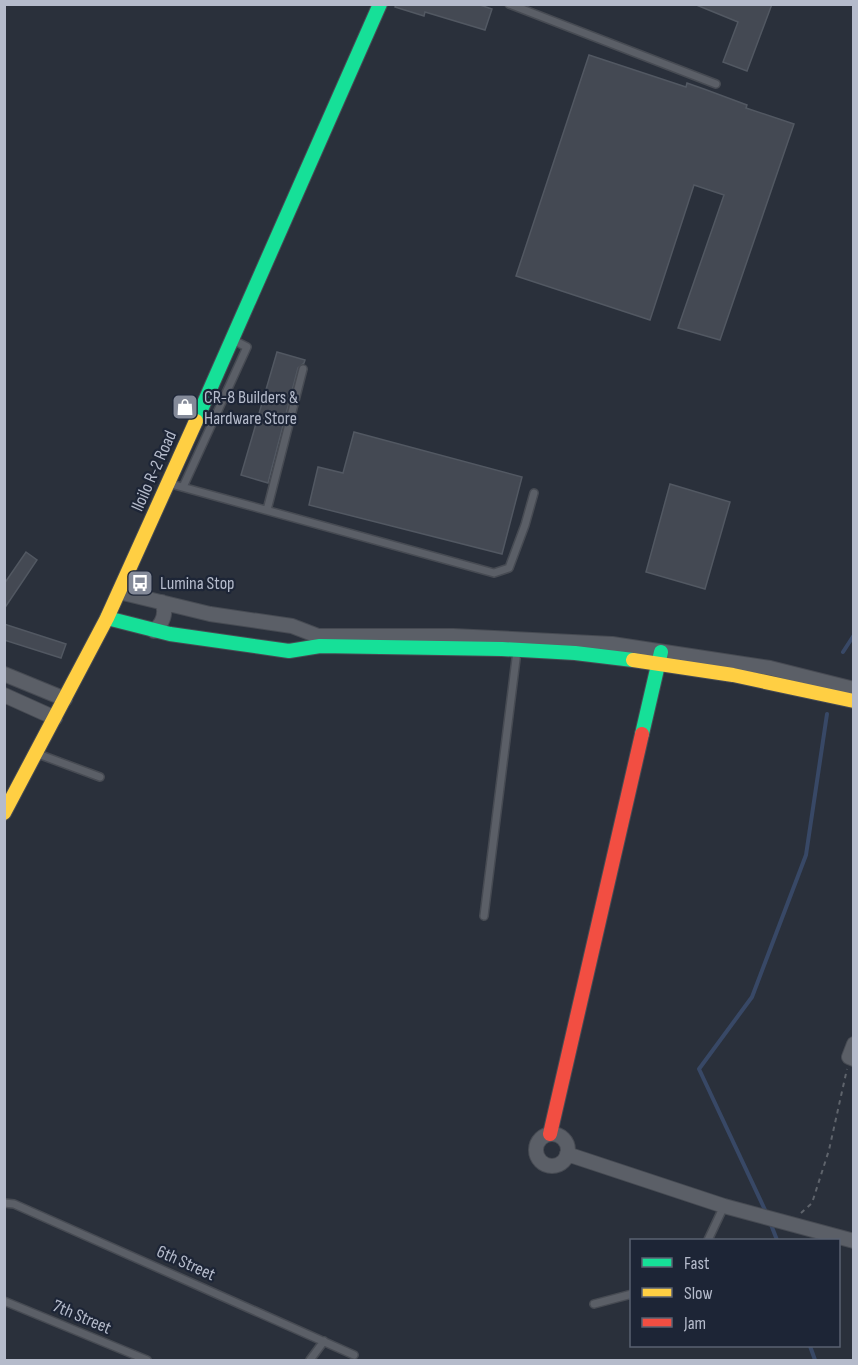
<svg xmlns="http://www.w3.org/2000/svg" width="858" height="1365" font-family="'Sofia Sans Condensed',sans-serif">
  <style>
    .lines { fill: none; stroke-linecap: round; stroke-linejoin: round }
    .stream { stroke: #384866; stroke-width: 4 }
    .building { fill: #444953; stroke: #525862; stroke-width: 1.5 }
    .lane-casing { stroke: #474b53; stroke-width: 10 }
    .street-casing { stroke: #474b53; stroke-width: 16 }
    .fast-casing { stroke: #474b53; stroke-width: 16 }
    .slow-casing { stroke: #474b53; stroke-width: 16 }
    .jam-casing { stroke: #474b53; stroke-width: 16 }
    .path { stroke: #5e636b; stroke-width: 2; stroke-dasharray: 4.5 4.5; stroke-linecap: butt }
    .lane { stroke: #5b5f67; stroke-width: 7 }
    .street { stroke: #5b5f67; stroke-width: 14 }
    .fast { stroke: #16e098; stroke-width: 14 }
    .slow { stroke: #ffcf43; stroke-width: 14 }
    .jam { stroke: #f24e42; stroke-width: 14 }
    .labels { text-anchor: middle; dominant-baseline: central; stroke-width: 4.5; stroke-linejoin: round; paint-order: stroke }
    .poi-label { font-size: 18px; fill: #b5bbcb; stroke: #1d2536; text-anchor: start }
    .street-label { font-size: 18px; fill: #b5bbcb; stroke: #1d2536 }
  </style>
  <rect width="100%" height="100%" fill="#2a303b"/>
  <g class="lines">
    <path class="stream" d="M843,652L854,635
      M766,1212L699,1069L752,997L806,855L827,714
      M770,1222L777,1240
      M810,1346L815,1360"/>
  </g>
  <path class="building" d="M396,4H477L492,9L485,30L425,12L424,16L395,7Z
    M694,4H772L747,71L723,62L738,22Z
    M589,55L686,87L687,83L704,89L747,105L746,108L794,124L720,340L678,328L724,195L694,185L650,320L516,276Z
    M277,352L305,360L304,363L298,368L268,483L241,475Z
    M354,432L522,477L502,554L309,505L318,467L343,473Z
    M670,484L730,502L705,589L646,572Z
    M26,552L37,560L4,609V584Z
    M4,624L66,644L61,658L4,640Z"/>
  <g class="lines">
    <g class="lane-casing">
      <path id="lane" d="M509,4L716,84
        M171,484L494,573L509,568L525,525L534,493
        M183,487L247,347L235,341
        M267,510L303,369
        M38,754L100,777
        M484,916L517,651
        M4,1203L14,1204L354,1355
        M708,1240L724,1206
        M4,1301L147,1360
        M594,1304L632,1294
        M310,1360L324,1341"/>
    </g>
    <g class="street-casing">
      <path id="street" d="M119,592L210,614L292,626L318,636H453L612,644L770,668L854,689
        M154,631C163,623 167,613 162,602
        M4,674L65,699
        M4,695L55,718
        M854,1044L849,1057L854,1059
        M536 1150a16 16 0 1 1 32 0a16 16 0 1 1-32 0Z
        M567,1154L724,1206L854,1241"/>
    </g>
    <g class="fast-casing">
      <path id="fast" d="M196,421L380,4
        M107,618L170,634L289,651L320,646L502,649L575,653L633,660
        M642,734L661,652"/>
    </g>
    <g class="slow-casing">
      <path id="slow" d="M633,660L733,675L854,701
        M4,813L107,618L196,421"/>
    </g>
    <g class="jam-casing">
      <path id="jam" d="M550,1134L642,734"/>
    </g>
    <path class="path" d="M801,1213L812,1203L829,1150L847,1069"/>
    <use href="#lane" class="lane"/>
    <use href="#street" class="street"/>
    <use href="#fast" class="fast"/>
    <use href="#slow" class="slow"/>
    <use href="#jam" class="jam"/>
  </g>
  <defs>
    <g id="shop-square" transform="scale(1.35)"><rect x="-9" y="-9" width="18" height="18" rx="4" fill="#848a99" stroke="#1d2536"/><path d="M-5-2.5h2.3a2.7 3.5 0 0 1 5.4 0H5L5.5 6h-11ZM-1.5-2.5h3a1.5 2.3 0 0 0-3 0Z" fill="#fff"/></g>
    <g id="bus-square" transform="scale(1.35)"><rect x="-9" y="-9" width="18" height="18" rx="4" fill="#848a99" stroke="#1d2536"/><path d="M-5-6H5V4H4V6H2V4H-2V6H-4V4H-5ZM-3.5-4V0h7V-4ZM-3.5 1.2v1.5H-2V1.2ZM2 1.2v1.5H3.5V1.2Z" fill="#fff"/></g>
  </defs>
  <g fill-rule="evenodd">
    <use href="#shop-square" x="185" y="407"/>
    <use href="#bus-square" x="140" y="583"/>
  </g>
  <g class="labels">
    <g class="poi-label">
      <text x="204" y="397">CR-8 Builders &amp;<tspan x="204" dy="21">Hardware Store</tspan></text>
      <text x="160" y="583">Lumina Stop</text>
    </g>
    <g class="street-label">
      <text transform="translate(154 471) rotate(-66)">Iloilo R-2 Road</text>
      <text transform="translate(186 1263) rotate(24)">6th Street</text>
      <text transform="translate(82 1317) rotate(23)">7th Street</text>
    </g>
  </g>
  <rect width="858" height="1365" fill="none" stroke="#b5bbcb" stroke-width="12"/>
  <rect x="630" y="1239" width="210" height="108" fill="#1d2536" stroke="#5a6172" stroke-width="1.5"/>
  <rect x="642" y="1258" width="30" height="9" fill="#16e098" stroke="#5a6172" stroke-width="1.5"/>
  <text x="684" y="1269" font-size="18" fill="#b5bbcb">Fast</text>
  <rect x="642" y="1288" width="30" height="9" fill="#ffcf43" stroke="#5a6172" stroke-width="1.5"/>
  <text x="684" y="1299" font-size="18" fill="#b5bbcb">Slow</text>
  <rect x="642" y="1318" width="30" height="9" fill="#f24e42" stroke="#5a6172" stroke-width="1.5"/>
  <text x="684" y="1329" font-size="18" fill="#b5bbcb">Jam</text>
</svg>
